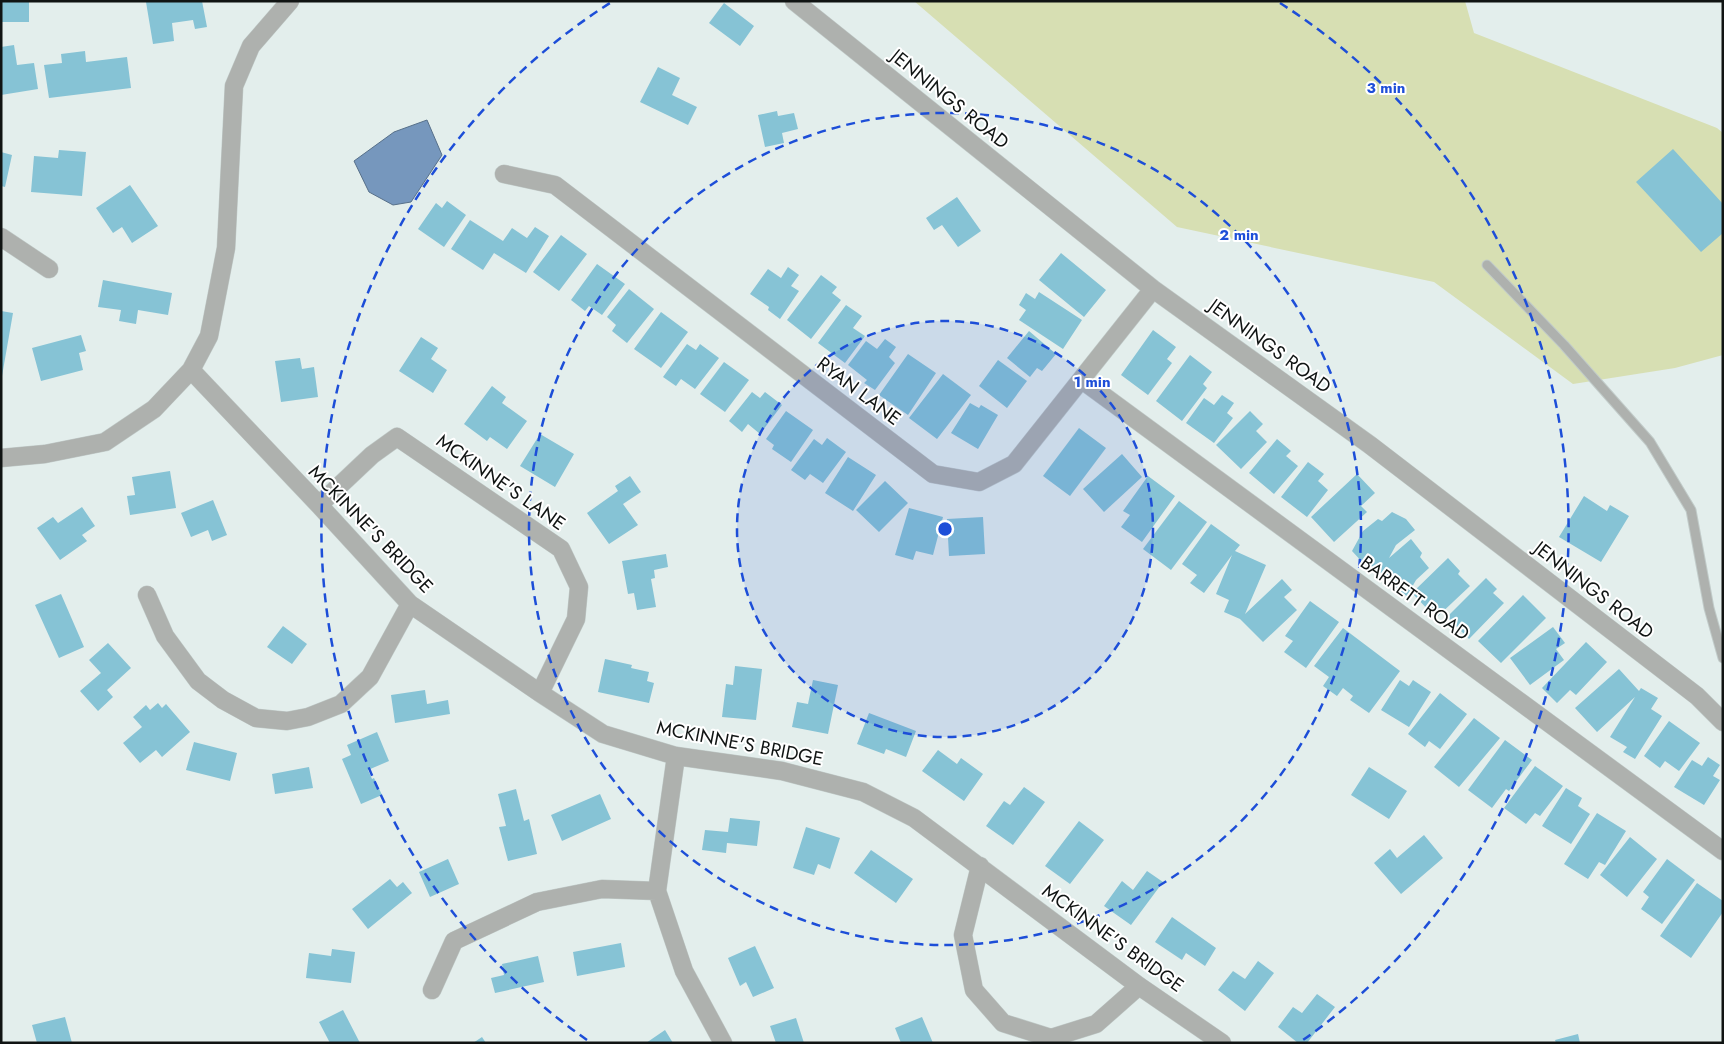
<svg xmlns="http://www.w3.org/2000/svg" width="1724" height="1044" font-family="Jost,sans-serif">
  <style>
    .green { fill: #d7dfb3 }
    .water { fill: #7697bd; stroke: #57708a }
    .building { fill: #86c3d5 }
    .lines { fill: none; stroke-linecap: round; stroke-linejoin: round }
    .lane-casing { stroke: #c1cbc9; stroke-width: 11 }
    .street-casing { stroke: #c1cbc9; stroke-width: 19 }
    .lane { stroke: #aeb1ae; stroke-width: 9 }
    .street { stroke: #aeb1ae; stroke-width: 18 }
    .ring { fill: none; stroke: #1d4ed8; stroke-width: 2.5; stroke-dasharray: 9 6 }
    .labels { text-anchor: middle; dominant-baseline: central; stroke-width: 4; stroke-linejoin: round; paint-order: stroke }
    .street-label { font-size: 19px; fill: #101413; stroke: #fff }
    .centre { fill: #1d4ed8; stroke: #fff; stroke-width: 2.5 }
    .ring-label { font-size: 15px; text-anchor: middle; font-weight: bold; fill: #1d4ed8; stroke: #fff; stroke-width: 4; stroke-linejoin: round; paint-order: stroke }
  </style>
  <rect width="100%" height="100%" fill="#e3eeec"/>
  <path class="green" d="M914,1H1465L1474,33L1717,128L1723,133V355L1675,368L1573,384L1434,282L1177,227Z"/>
  <path class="water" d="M427,120L442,155L411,202L393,205L369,192L354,161L394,132Z"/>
  <path class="building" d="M1,1H29V22H1Z
    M150,1H202L207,27L195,29L193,20L172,23L174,41L153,44L146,2Z
    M724,3L754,26L740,46L709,23Z
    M14,45L17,65L34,63L38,89L1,95V47Z
    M85,51L86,62L127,57L131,88L49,98L44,65L62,63L61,54Z
    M658,67L680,78L672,95L697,107L688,125L640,102Z
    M777,111L778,116L794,113L798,129L782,133L784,143L765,147L758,115Z
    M1673,149L1723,204V233L1701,252L1636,182Z
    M59,150L86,152L82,196L31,192L34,156L58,158Z
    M1,152L12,155L5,187L1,186Z
    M130,185L158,226L132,243L122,227L113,233L96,208Z
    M957,197L981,231L958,247L942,225L934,230L926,218Z
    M447,201L466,215L444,247L418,229L436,203L442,208Z
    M470,220L503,241L512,228L527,238L535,227L549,236L526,273L494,253L483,270L451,249Z
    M561,235L587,254L559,291L533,272Z
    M1061,253L1106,290L1084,317L1039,280Z
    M597,264L625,284L602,315L589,306L585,311L571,300Z
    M788,267L799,275L791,286L799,291L780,319L768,310L769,307L750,294L768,269L781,278Z
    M821,275L837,287L832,293L841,300L811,339L787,320Z
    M103,280L172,293L168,315L138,310L136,324L119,321L121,310L98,307Z
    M629,289L654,309L627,343L612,331L616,325L607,317Z
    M1039,292L1082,320L1063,349L1019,320L1026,310L1019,305L1026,293L1035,299Z
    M846,305L862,316L853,328L865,336L845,363L818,343Z
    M1,311L13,313L2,376H1Z
    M661,312L688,332L661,368L634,349Z
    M1153,330L1176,347L1167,359L1172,363L1148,395L1121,375Z
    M1029,331L1056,354L1042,371L1037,368L1030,377L1007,358Z
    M81,335L86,351L79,353L83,370L41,381L32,348Z
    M421,337L438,348L431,359L447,370L433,393L399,371Z
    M885,339L896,347L889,357L895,363L875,390L864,383L867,380L848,365L866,341L877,349Z
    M687,344L696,350L700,344L719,358L695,389L681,379L676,386L663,377Z
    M908,354L936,373L908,415L879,395Z
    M1190,355L1212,372L1203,384L1207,388L1182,421L1156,401Z
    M300,358L302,369L314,367L318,397L281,402L275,361Z
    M998,360L1027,381L1007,408L979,386Z
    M724,362L749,380L725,412L700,394Z
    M943,374L971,395L937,439L909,418Z
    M492,386L506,397L502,403L527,421L507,449L490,437L487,441L464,424Z
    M752,392L760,398L765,392L782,405L760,434L748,424L742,432L729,421Z
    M1222,395L1234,403L1227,413L1233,418L1214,443L1186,423L1204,398L1214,405Z
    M970,403L979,408L981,405L998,415L978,449L951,433Z
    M786,411L813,430L791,462L772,449L774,445L766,439Z
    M1250,411L1263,424L1256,431L1267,442L1241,469L1216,445Z
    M1079,428L1106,448L1070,496L1043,476Z
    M540,434L574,454L555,487L520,466Z
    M827,438L846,452L823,483L810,474L805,480L791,470L814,439L822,445Z
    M1277,439L1291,451L1286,456L1298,466L1274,494L1249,473Z
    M1122,454L1142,477L1104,512L1083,489Z
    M848,457L876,475L853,511L825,493Z
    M1308,462L1324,474L1318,481L1328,490L1307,517L1281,497Z
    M170,471L176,508L130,515L127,496L135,495L132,477Z
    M1357,474L1375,493L1361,506L1367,512L1334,542L1311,517Z
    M630,476L641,492L623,504L638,525L609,544L587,513L618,491L615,486Z
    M1148,476L1175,496L1142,542L1121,527L1130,515L1123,511Z
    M885,481L908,503L879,532L856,510Z
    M1584,496L1607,511L1610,505L1629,516L1601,562L1559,537Z
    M213,500L227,535L212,541L208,530L191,537L181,513Z
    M1179,501L1207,522L1171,570L1143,549Z
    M82,507L95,526L82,535L87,541L60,560L37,528L53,517L58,523Z
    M909,508L943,517L933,555L916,551L913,560L895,555Z
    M1392,512L1406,519L1415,530L1396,545L1389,558L1411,539L1422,553L1420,557L1429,568L1416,580L1407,596L1398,591L1386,576L1364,564L1352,551L1363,531L1378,519L1382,521Z
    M983,517L985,554L949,556L947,519Z
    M1211,524L1240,545L1235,551L1266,565L1245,614L1282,579L1292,590L1284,597L1297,610L1263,642L1240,619L1224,612L1229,600L1216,594L1232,555L1204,593L1190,583L1197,575L1182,564Z
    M666,554L668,567L654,570L655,578L651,579L656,607L637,610L634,593L628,594L622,561Z
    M1448,558L1460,571L1458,574L1470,586L1436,618L1412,593Z
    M1486,578L1497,589L1493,593L1504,603L1469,639L1447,617Z
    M61,594L84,647L59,658L35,605Z
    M1523,595L1546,618L1501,663L1478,641Z
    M1310,601L1339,622L1306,668L1284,652L1293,641L1285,636Z
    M283,626L307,644L292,664L267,647Z
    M1553,627L1565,643L1556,649L1564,660L1530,685L1510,658Z
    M1343,628L1400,671L1369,713L1350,700L1353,696L1343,688L1337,696L1323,686L1329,677L1314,666Z
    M1586,642L1607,662L1576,695L1570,690L1557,703L1542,688Z
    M108,643L131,668L107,690L113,697L98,711L80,691L101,673L89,660Z
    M605,659L632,665L631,668L649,672L647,681L654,683L649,703L598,692Z
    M735,666L762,669L756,720L722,717L726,684L733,685Z
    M1619,669L1639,691L1641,688L1658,698L1651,709L1662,716L1635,759L1623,752L1627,747L1610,737L1635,697L1597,732L1575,708Z
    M813,680L838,685L828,734L792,727L797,702L808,704Z
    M1400,680L1409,686L1413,680L1431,692L1409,727L1381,710Z
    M425,690L427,704L448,700L450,714L395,723L391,695Z
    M1440,693L1467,714L1440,749L1429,741L1425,747L1408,734Z
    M158,703L162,708L166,704L190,732L162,757L156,750L140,763L123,743L142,727L133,717L146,705L150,710Z
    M869,713L916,731L906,757L886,749L884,754L857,744Z
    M1474,718L1500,738L1459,787L1434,767Z
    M1669,721L1700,743L1679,771L1665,761L1660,768L1644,756Z
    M377,732L389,761L368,770L372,779L374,778L382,795L361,804L342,759L351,755L347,745Z
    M1505,740L1532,760L1509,791L1506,789L1492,808L1468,790Z
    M194,742L237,753L230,781L186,770Z
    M938,750L957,764L961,758L983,774L964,801L922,771Z
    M1708,757L1720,765L1713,776L1720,780L1704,805L1674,787L1692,760L1702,766Z
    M1535,766L1563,786L1540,816L1535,813L1526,824L1504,808Z
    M309,767L313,788L275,794L272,774Z
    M1369,767L1407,791L1389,819L1351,795Z
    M1024,787L1045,802L1013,845L986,826L1004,801L1010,805Z
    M1566,788L1582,798L1578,806L1590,814L1571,844L1542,826Z
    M516,789L524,821L529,819L537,854L508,861L499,827L506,826L498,794Z
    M600,794L611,819L562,841L551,815Z
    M1597,813L1626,831L1605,865L1599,862L1588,879L1564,864Z
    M730,818L760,821L757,846L727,843L726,853L702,850L705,830L728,832Z
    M1079,821L1104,840L1070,884L1045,866Z
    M806,827L840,838L830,869L818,864L814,875L793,868Z
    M1424,835L1443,858L1401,894L1374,863L1390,849L1397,858Z
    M1630,837L1657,859L1627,897L1600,875Z
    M871,850L913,879L896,903L854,873Z
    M448,859L459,884L430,897L419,872Z
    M1667,859L1695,880L1662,924L1641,909L1649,897L1643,892Z
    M1147,871L1163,882L1131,925L1104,906L1122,881L1133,890Z
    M390,879L397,887L403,882L412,893L368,929L352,909Z
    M1697,883L1723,901V912L1691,958L1660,936Z
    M1172,917L1216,948L1205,966L1186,953L1182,960L1155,942Z
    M621,943L625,967L577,976L573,952Z
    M755,946L774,988L753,997L746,982L740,986L728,958Z
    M332,949L355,952L351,983L306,978L309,953L331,956Z
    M538,956L544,982L495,993L491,978L504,975L502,964Z
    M1258,961L1274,973L1245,1011L1218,990L1233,971L1245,979Z
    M1317,994L1335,1007L1307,1043H1298L1278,1027L1293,1007L1302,1013Z
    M343,1010L360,1043H330L319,1022Z
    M65,1017L72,1043H37L32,1025Z
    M922,1017L933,1043H901L895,1028Z
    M796,1018L804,1043H776L770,1026Z
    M665,1030L673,1043H646Z
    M1578,1034L1580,1043H1556L1555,1040Z
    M482,1037L486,1043H473Z"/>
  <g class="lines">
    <g class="lane-casing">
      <path id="lane" d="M1487,265L1564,345L1650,442L1691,510L1709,608L1723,658"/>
    </g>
    <g class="street-casing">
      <path id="street" d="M794,1L1153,289L1370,445L1697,696L1723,722
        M504,174L555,185L933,474L979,482L1014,464L1153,289
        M1,237L49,269
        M191,370L319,505L410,604L540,693L603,734L676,756L782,771L863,792L914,818L1139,986L1222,1043
        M1082,380L1723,851
        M1,458L45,454L105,442L154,409L191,370L209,336L226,248L234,86L251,46L290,1
        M319,505L372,455L397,437L561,549L579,587L576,619L540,693
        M147,595L165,636L198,681L223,700L256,718L287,721L308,717L341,704L370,677L410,604
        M676,756L657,891L684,971L723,1043
        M980,866L963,935L974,990L1003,1023L1051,1038L1096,1024L1139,986
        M432,990L454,941L537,902L602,889L657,891"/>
    </g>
    <use href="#lane" class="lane"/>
    <use href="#street" class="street"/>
  </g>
  <circle cx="945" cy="529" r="208" fill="#1d4ed8" fill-opacity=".12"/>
  <g class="ring">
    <circle cx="945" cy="529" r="208"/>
    <circle cx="945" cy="529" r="416"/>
    <path d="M587 1040A624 624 0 0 1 610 3M1280 3A624 624 0 0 1 1303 1040"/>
  </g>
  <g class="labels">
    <g class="street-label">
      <text transform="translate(950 99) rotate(39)">JENNINGS ROAD</text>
      <text transform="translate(1270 346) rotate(36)">JENNINGS ROAD</text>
      <text transform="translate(859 391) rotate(37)">RYAN LANE</text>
      <text transform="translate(501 482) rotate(35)">MCKINNE'S LANE</text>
      <text transform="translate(371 529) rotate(46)">MCKINNE'S BRIDGE</text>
      <text transform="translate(1594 590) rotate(38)">JENNINGS ROAD</text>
      <text transform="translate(1415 598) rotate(36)">BARRETT ROAD</text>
      <text transform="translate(740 743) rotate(11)">MCKINNE'S BRIDGE</text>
      <text transform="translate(1113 938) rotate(36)">MCKINNE'S BRIDGE</text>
    </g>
  </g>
  <circle cx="945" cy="529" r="8" class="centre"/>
  <g class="ring-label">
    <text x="1386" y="93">3 min</text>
    <text x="1239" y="240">2 min</text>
    <text x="1092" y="387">1 min</text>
  </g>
  <rect width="1724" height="1044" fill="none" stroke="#101413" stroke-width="5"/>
</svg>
